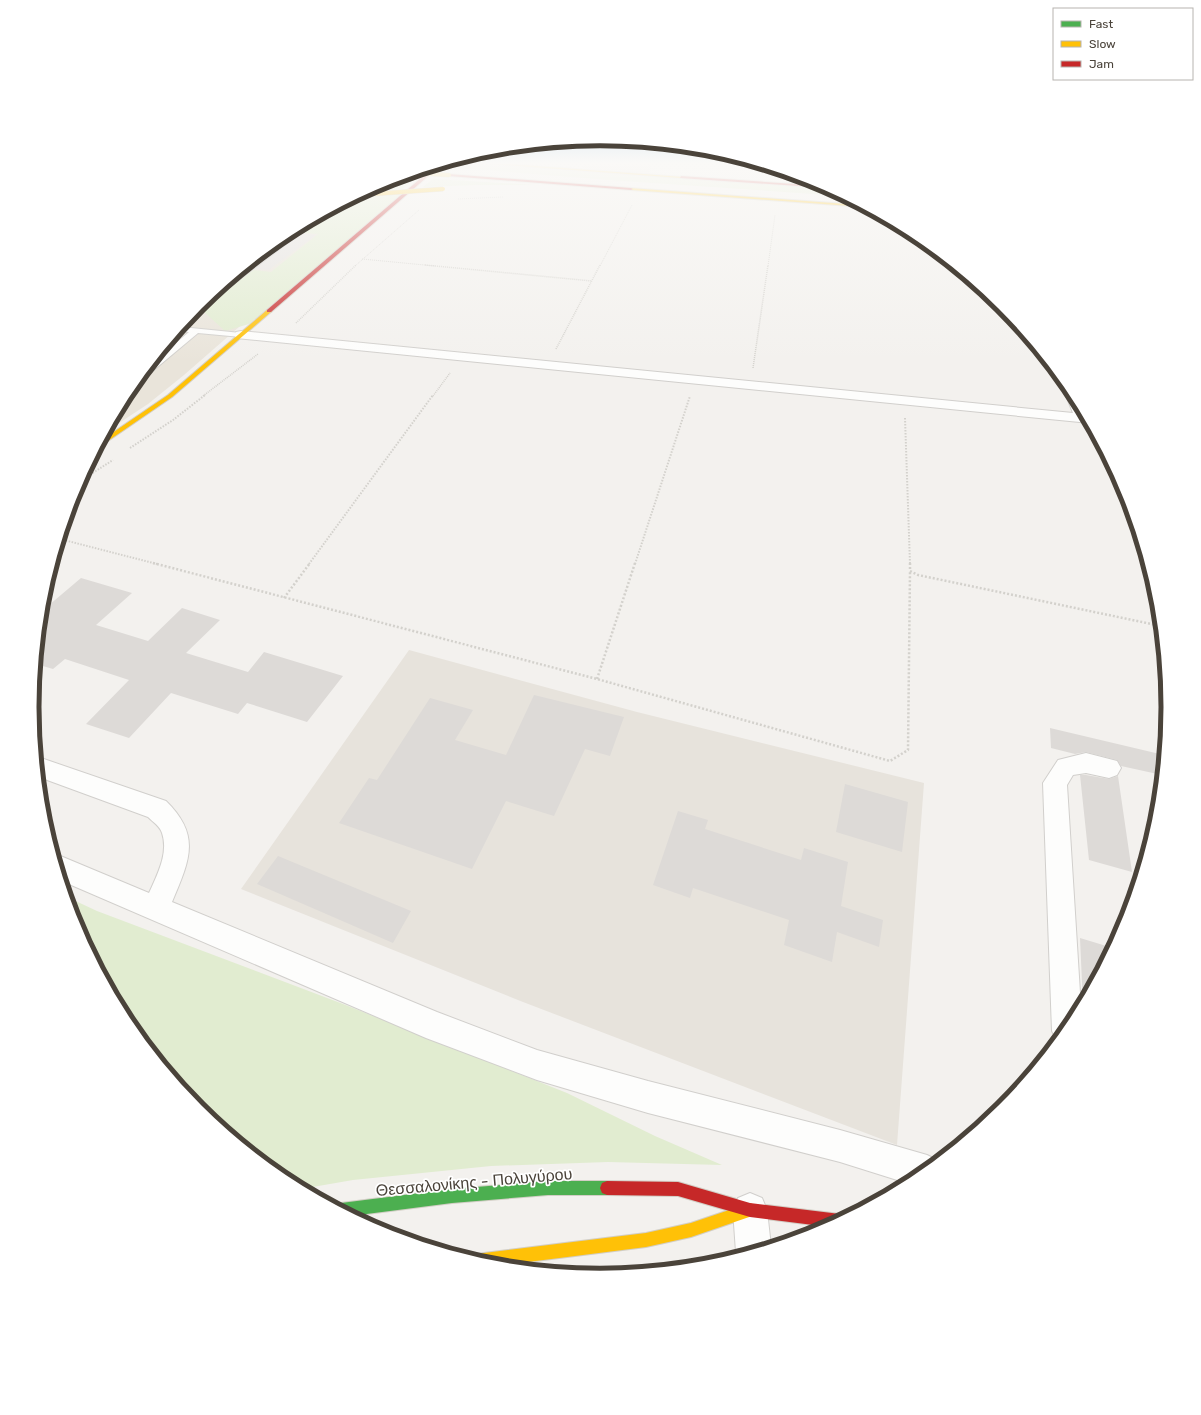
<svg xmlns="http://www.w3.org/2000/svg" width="1201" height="1415" font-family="Rubik,sans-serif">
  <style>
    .residential { fill: #e7e3dc }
    .education { fill: #e9e4da }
    .green { fill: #e1ecd0 }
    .parking { fill: #e5e2df }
    .building { fill: #dddad7 }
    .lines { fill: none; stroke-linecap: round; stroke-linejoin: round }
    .lane-casing { stroke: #d1cfcc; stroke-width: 2 }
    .street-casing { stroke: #d1cfcc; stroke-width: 2 }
    .fast-casing { stroke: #d2cec5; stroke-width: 2 }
    .slow-casing { stroke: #d2cec5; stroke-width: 2 }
    .jam-casing { stroke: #d2cec5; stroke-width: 2 }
    .path-far3 { stroke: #d3d1cc; stroke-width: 1; stroke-dasharray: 1 1; stroke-linecap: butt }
    .path-far2 { stroke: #d3d1cc; stroke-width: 1.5; stroke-dasharray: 1 1; stroke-linecap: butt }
    .path-far1 { stroke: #d3d1cc; stroke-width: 2; stroke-dasharray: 1.5 1.5; stroke-linecap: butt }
    .path { stroke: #d3d1cc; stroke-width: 2.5; stroke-dasharray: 2 2; stroke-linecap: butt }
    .lane { fill: #fdfdfc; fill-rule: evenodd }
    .street { fill: #fdfdfc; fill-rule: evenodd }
    .fast { fill: #4caf50; fill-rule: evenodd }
    .slow { fill: #ffc107; fill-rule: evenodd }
    .jam { fill: #c62828; fill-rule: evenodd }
    .slow-bridge-casing { stroke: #c9bdab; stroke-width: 5; stroke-linecap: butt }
    .slow-bridge { stroke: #ffc107; stroke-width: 4 }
    .labels { text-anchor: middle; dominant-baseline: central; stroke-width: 3.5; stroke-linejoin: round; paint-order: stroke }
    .near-street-label { font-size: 16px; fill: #4a433a; stroke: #fff }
    .rim { fill: none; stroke: #4a433a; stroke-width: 5 }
  </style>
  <rect width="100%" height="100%" fill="#f3f1ee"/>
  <path class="residential" d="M585,164H652L649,173L583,168Z
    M409,650L637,712L924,783L897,1145L523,1002L241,889Z"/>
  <path class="education" d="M368,202L239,327L184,375L148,404L107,431L128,391L199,305L285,235L340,205Z"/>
  <path class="green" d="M454,164H473L831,189L843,196L609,180L446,167Z
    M401,177L416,178L402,189L364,193L383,182Z
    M433,179L537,185H477L423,187Z
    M403,193L249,324L225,331L202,310L253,270L271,272L318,234L291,232L353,198Z
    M67,897L97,911L343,1004L567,1093L655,1136L722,1165L608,1162L491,1166L353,1180L301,1189L284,1180L198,1109L128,1023L75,925Z"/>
  <path class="parking" d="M289,232L316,235L269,270L244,268Z"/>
  <path class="building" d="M81,578L132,593L96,625L148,641L182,608L220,620L186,653L248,672L264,652L343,676L307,722L247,703L238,714L171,693L129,738L86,724L129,680L65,659L53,669L36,664L42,611Z
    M534,695L624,717L610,756L585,749L554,816L506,801L472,869L339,823L369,778L377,780L430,698L473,710L455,740L506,755Z
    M1050,728L1164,755L1162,775L1121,766L1117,760L1086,752L1075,754L1051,748Z
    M1080,775H1086L1109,779L1118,776L1132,872L1089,860Z
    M845,784L908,802L902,852L836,832Z
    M678,811L708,820L705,829L801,860L804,848L848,862L841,906L883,920L879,947L837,932L832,962L784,945L789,920L693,888L690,898L653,885Z
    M278,856L411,911L393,943L257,884Z
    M1080,938L1113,948L1083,1005Z"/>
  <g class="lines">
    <g class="lane-casing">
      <path id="lane" d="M296,232L298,233V235L199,310H195L234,277Z
        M181,327L241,333L245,335L241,337L198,333L143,379H138L151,364L189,332L178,331Z"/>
    </g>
    <g class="street-casing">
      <path id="street" d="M241,331L1073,413L1063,388L1067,384L1073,392L1090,423L236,338L235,335L236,332Z
        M1086,753L1117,761L1121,768L1117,775L1109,778L1086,773L1073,775L1067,785L1081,1009L1073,1024L1058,1042L1052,1031L1043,783L1058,760Z
        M38,757L166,801C202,836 189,861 172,902L437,1012L537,1050L648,1081L840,1130L927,1155L939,1161L910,1184L840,1162L648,1113L537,1080L426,1038L62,881L54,856L58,855L149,893C157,875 169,853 162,833C160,826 153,822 148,817L39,777Z
        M750,1193L762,1198L767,1210L771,1247L738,1257L736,1252L733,1210L738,1198Z"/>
    </g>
    <g class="fast-casing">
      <path id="fast" d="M373,193L374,195L356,197L360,194Z
        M548,1181H607L612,1183L614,1188L612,1193L607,1195H548L452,1203L351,1216L335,1207L336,1205L341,1203L452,1189Z"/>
    </g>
    <g class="slow-casing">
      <path id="slow" d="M492,164H511L683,177L681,178Z
        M630,188L860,205L864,207L631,190Z
        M267,310L272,311L172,397L102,445L99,446L102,440L168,395Z
        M750,1203L755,1205L757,1210L755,1215L691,1237L646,1247L496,1266L470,1259L471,1256L476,1254L646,1233L691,1223Z"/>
    </g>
    <g class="jam-casing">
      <path id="jam" d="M441,165L271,312H267V310L435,166Z
        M449,174L631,188L633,189L631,190L448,176Z
        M681,176L824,186L828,188L680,178Z
        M607,1181L678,1182L750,1203L840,1214L846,1218L829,1227L750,1217L678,1196L607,1195L602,1193L600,1188L602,1183Z"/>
    </g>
    <path class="path-far3" d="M458,199L503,197
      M875,217L885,218
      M362,259L435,266
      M355,266L419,210
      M600,266L632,205
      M768,266L775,215"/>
    <path class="path-far2" d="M425,265L592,281
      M296,323L356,265
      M556,349L600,265
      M753,368L768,265
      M203,396L258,354
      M433,396L450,373"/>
    <path class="path-far1" d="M905,418L910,564
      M130,448L173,420L205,395
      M80,481L113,460
      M60,539L157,564
      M309,564L433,395
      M635,564L690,396"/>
    <path class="path" d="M153,563L597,679L890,761L908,750L910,571
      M910,563V571L918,575L1161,626
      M284,598L310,563
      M597,679L635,563"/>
    <use href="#lane" class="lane"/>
    <use href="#street" class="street"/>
    <use href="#fast" class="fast"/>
    <use href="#slow" class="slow"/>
    <use href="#jam" class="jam"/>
    <g class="slow-bridge-casing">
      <path id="slow-bridge" d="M414,173L449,175
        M373,194L443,189"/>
    </g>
    <use href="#slow-bridge" class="slow-bridge"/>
  </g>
  <linearGradient id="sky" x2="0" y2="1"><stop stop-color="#98c5ea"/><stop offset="0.45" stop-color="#faf9f7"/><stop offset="1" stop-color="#faf9f7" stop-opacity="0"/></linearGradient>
  <rect width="1201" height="362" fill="url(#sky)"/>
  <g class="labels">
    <g class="near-street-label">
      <text transform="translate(474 1182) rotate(-5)">Θεσσαλονίκης - Πολυγύρου</text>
    </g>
  </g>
  <path d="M0 0H1201V1415H0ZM39 707a561 561 0 1 1 1122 0a561 561 0 1 1-1122 0Z" fill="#fff" fill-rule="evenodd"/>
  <path class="rim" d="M39 707a561 561 0 1 1 1122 0a561 561 0 1 1-1122 0Z"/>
  <rect x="1053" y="8" width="140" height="72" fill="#ffffff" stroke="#b7b4b0"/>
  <rect x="1061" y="21" width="20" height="6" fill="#4caf50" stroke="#b7b4b0"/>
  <text x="1089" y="28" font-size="12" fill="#4a433a">Fast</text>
  <rect x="1061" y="41" width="20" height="6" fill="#ffc107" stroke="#b7b4b0"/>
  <text x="1089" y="48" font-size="12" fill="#4a433a">Slow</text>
  <rect x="1061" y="61" width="20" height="6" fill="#c62828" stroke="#b7b4b0"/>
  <text x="1089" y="68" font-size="12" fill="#4a433a">Jam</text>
</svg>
